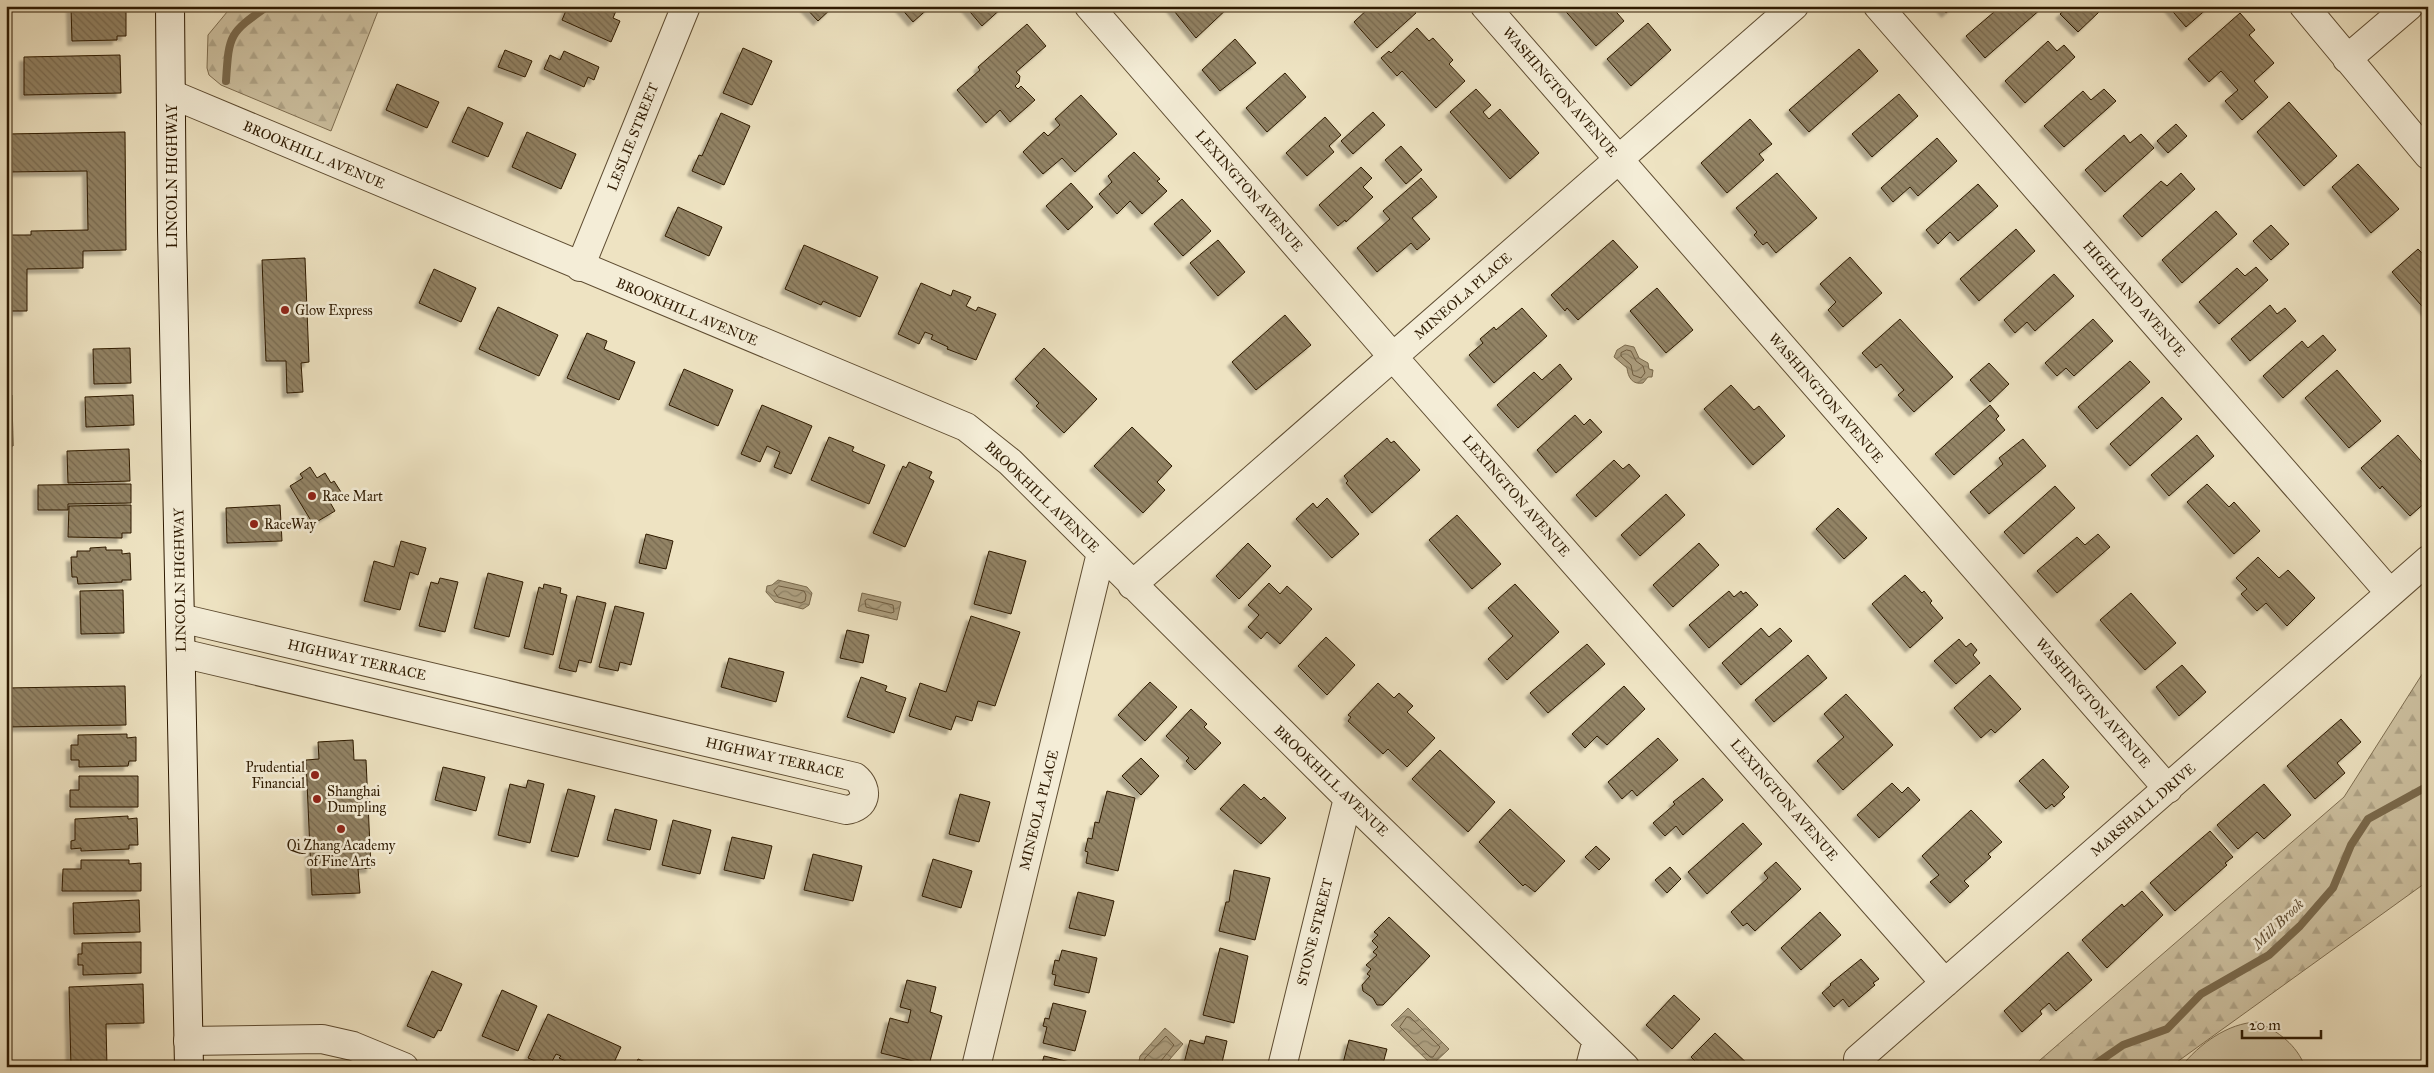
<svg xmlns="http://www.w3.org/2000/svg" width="2434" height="1073" font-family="'IM FELL Great Primer',serif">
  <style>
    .forest { fill: url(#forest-firs); stroke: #7e6e51 }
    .green { fill: #cdc1a1; stroke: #7e6e51 }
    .water { fill: url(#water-waves); stroke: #7a6a4d }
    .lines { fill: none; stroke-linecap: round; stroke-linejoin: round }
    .shore { stroke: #6e5c40; stroke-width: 1 }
    .stream { stroke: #7a6a4d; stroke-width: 8 }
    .building { fill: url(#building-back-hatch); stroke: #2e1a01; filter: url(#shadow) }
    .minor-casing { stroke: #5e4c31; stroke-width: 30 }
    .secondary-casing { stroke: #2e1a01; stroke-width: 30 }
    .minor { stroke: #f4edd7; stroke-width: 28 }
    .secondary { stroke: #f4edd7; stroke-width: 28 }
    .poi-dot { fill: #8f2418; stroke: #f4edd7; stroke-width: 2 }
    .labels { text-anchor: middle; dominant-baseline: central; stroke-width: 5; stroke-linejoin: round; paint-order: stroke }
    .street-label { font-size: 14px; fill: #2e1a01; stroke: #f4edd7 }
    .poi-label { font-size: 14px; fill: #2e1a01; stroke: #f4edd7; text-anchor: start }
    .water-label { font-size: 15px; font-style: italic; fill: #614f34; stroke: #f4edd7 }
  </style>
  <defs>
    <pattern id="forest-firs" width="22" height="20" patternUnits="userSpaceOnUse" patternTransform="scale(1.25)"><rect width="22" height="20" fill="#cdc1a1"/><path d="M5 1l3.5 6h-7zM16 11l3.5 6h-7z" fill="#b0a589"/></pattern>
    <pattern id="water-waves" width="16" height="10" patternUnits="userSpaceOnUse" patternTransform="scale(1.25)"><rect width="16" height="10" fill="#ad9f80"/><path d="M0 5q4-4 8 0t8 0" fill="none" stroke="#8d8166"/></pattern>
    <pattern id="building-back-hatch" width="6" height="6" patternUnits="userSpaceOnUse" patternTransform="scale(1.25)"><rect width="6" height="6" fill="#928365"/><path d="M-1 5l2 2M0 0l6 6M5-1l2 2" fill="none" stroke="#786a51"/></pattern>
    <filter id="shadow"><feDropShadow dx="-4.5" dy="4.5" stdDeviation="1" flood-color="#0004"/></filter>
  </defs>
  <rect width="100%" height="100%" fill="#eee3c2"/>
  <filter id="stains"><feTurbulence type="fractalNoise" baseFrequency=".004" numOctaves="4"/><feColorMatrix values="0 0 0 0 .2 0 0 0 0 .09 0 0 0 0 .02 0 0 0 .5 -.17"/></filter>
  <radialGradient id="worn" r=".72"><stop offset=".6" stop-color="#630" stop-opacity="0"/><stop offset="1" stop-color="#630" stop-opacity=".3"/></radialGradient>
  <path class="forest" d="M232,6H380L331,131L221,85L209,75L207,68L208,35Z
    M2428,665V881L2170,1067H2032L2344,797Z"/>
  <path class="green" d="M2257,1022C2278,1031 2297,1045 2305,1067H2181C2199,1044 2228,1023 2257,1022Z"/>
  <path class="water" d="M1625,345L1634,347L1639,358L1648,363L1649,369L1653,370L1652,377H1648L1643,383C1632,385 1628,377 1627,368L1614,357L1617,350Z
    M778,580L807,587L812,593L809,605L803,609L775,602L766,592L767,586L772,585Z
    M862,593L901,602L897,620L858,611Z
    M1408,1008L1449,1049L1432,1065L1391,1025Z
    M1165,1028L1183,1044L1163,1067H1138L1140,1056Z"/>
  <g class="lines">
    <path class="shore" d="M1627,350L1631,351L1636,361L1643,366L1645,373L1641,378L1633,375L1631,365L1621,356V353Z
      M779,586L804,591L806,595L805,601L801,603L778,597L774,591Z
      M868,599L893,605L894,612L891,613L866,607L865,601Z
      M1407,1017H1410L1440,1047L1433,1057H1430L1400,1027Z
      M1143,1067L1145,1058L1166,1036L1174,1045L1160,1062L1159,1067"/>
    <path class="stream" d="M226,81C229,34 229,33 268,6
      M2091,1067L2123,1045L2167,1029L2201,994L2269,955L2300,926L2333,888L2351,845L2368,819L2428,786"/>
  </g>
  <path class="building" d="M115,6V11L126,10V36H117V40L72,41L71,7Z
    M568,6H618L613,18L620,21L611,42L562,20Z
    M804,6H834L818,21Z
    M899,6H931L913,22Z
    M965,6H1004L982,26Z
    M1170,6H1230L1196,38Z
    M1371,6H1410L1416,13L1377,48L1354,22Z
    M1561,6H1611L1624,21L1596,46Z
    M1940,6H1954L1946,13Z
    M2001,6H2009L2013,10L2018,6L2042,8L1985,58L1966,36Z
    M2069,6H2093L2099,12L2078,32L2060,14Z
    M2168,6H2210L2186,27Z
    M2240,13L2255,30L2249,35L2274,63L2254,81L2268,97L2242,120L2225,101L2238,90L2221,71L2209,82L2188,59Z
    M1648,23L1671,50L1631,86L1607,59Z
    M1027,24L1046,46L1016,72L1020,76L1019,82L1015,86L1018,89L1021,86L1035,100L1010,122L1000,110L986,123L957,90L980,70L978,67Z
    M1417,28L1429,41L1433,38L1453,60L1449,64L1465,81L1436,108L1402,71L1397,76L1381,58L1389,51L1391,53Z
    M1235,39L1256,63L1220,91L1202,70Z
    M2048,41L2057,51L2064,45L2075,57L2025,103L2005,81Z
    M743,48L772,61L752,105L723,93Z
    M1859,49L1878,71L1809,132L1789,110Z
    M505,50L532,61L525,77L498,67Z
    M564,51L599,67L594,80L588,77L584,87L544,69L550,55L560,60Z
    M120,55L121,93L24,95V57Z
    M1285,73L1306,97L1267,132L1246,108Z
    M397,84L439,102L427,128L386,110Z
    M1476,89L1491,105L1483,112L1489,119L1500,109L1539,153L1510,179L1450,112Z
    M2104,89L2116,101L2064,147L2044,126L2083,91L2091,100Z
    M1899,94L1918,116L1872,157L1852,134Z
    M1081,95L1117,134L1075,172L1062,158L1043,174L1023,152L1044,132L1048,136L1060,125L1055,119Z
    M2289,102L2337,156L2304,186L2257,132Z
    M468,107L503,123L488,157L452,142Z
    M1373,112L1385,125L1353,154L1341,141Z
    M721,113L750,126L724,185L692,171L699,155L702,156Z
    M1325,117L1341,135L1329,146L1334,152L1307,176L1286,153Z
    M1750,119L1772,144L1759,154L1764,160L1727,193L1701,163Z
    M2176,124L2187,136L2168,153L2157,141Z
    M125,132L126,250L83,251V268L27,269V311H6V235H31V231L88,230L87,171L6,172V134Z
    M527,132L576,154L561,189L512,167Z
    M2141,134L2154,148L2105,192L2085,170L2124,135L2130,143Z
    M1937,138L1957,161L1918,196L1910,187L1893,202L1881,188Z
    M1401,146L1422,170L1406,184L1385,160Z
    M1134,152L1160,179L1157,181L1167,191L1142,214L1130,201L1117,214L1099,194L1112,182L1108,176Z
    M2358,164L2399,209L2371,233L2332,187Z
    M1361,167L1372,178L1363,187L1373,197L1346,222L1345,220L1338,226L1319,205Z
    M1777,173L1817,218L1776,253L1767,242L1763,245L1754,235L1757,232L1736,208Z
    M2181,173L2195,189L2142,237L2123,216L2161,181L2167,186Z
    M1421,178L1437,197L1412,218L1430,239L1417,250L1411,243L1377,272L1357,248L1390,219L1383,211Z
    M1071,183L1093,207L1068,230L1046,206Z
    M1978,184L1998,206L1958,241L1950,232L1938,244L1926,230Z
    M1182,199L1211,231L1183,256L1154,224Z
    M678,207L722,227L709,256L665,236Z
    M2216,211L2237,234L2182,283L2162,260Z
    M2271,225L2289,244L2271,260L2253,241Z
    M2016,229L2035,251L1979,301L1960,279Z
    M1218,240L1245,272L1218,296L1190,263Z
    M1613,240L1638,267L1578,320L1567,308L1565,311L1551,295Z
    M804,245L878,277L860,317L823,301L821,305L785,289Z
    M2418,249L2428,259V313L2392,272Z
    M1850,257L1882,293L1843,327L1828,310L1836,302L1820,284Z
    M305,258L309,362L301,363L303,392L287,393L286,361H266L262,260Z
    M2256,267L2268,280L2219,324L2199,302L2237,268L2245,276Z
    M434,269L476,288L461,322L419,303Z
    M2054,274L2074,296L2035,331L2027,322L2015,333L2004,320Z
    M921,283L951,296L953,290L971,297L966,306L976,311L978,307L996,314L976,360L947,349L948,347L931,339L933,335L925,332L919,344L898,334Z
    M1657,288L1693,330L1666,353L1630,311Z
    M2270,305L2277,314L2285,308L2296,321L2250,361L2231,339Z
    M498,307L558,335L539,376L479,349Z
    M1522,308L1547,336L1494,383L1469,355L1483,343L1480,339L1494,327L1496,330Z
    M1285,315L1311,345L1256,390L1232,362Z
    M1900,319L1953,377L1914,412L1898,395L1904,390L1881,364L1876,368L1862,353Z
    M2093,319L2113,341L2074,376L2066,368L2057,376L2045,363Z
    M587,333L607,341L604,349L635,362L619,400L567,378Z
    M2323,335L2336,350L2283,398L2263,376L2302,341L2308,348Z
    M130,348L131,383L94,384L93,349Z
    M1044,348L1097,399L1064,433L1036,406L1039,403L1015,379Z
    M2130,361L2150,382L2097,429L2078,407Z
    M1989,363L2009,384L1990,402L1970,380Z
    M1560,364L1572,379L1518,428L1497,405L1534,372L1542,380Z
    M684,369L733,390L718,426L669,405Z
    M2337,370L2381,421L2349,448L2305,398Z
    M1731,385L1754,410L1759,406L1785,436L1753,465L1704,409Z
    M12,395L13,446H6V396Z
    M133,395L134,425L86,427L85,397Z
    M2162,397L2182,419L2130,466L2110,444Z
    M762,405L812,426L791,474L774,467L780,452L767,446L760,462L741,454Z
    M1990,405L1999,416L1996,419L2005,430L1954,475L1935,454Z
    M1575,415L1584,425L1590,419L1602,432L1556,473L1537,450Z
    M1132,427L1172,466L1157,482L1165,490L1143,513L1094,466Z
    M2197,435L2214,456L2169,496L2151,475Z
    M2398,435L2428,469V500L2410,516L2382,486L2380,489L2361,468Z
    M829,437L854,447L852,451L885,465L869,504L811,480Z
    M1387,438L1391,443L1394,441L1420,470L1372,513L1346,483L1348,481L1344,476Z
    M2023,439L2046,466L1989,514L1970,492L2003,464L1999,458Z
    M129,449L130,481L68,483L67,451Z
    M1614,460L1623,469L1629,464L1640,476L1596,517L1576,495Z
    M909,462L932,472L929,478L934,481L905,547L873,533L903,466L906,468Z
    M310,467L317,478L325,473L331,483L334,481L341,492L331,498L330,495L327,497L335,511L313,524L290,486L303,478L300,474Z
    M131,484V503L68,504V510H38V485Z
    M2207,484L2229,507L2234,502L2260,531L2234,554L2187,502Z
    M2055,486L2075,508L2024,554L2004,532Z
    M1666,494L1685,515L1640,556L1621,535Z
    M1327,498L1359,534L1332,558L1296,519L1313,503L1317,508Z
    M131,505V533H122V538L68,537L69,506Z
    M280,505L282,541L227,543L226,508Z
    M1838,508L1867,538L1844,559L1816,529Z
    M1457,515L1501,564L1472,589L1429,540Z
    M646,534L673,541L666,569L639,563Z
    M2098,534L2110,547L2057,593L2037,571L2077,537L2085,545Z
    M401,541L426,548L418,575L410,572L400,610L364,601L374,561L394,567Z
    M1248,543L1271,566L1239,599L1216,576Z
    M1699,543L1719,565L1673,607L1653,585Z
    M106,547V550H122V554L130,553L131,580H122V582L78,584L77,577H72L71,557H77V551H90V548Z
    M989,551L1026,561L1011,614L974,604Z
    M2258,557L2279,578L2288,570L2315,598L2287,626L2266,603L2257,611L2241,594L2247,589L2236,578Z
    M488,573L523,582L509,637L474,628Z
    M1905,575L1922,593L1924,591L1932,601L1930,603L1943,618L1910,648L1872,604Z
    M440,578L458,582L445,632L419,626L431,582L438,584Z
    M1269,583L1280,594L1287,586L1312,609L1280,644L1267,632L1261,639L1248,627L1259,615L1248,605Z
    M544,584L561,588L560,593L567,595L553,655L524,648L539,587L543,589Z
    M1515,584L1559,632L1507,680L1488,659L1513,636L1488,608Z
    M123,590L124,633L81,634L80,591Z
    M1729,591L1734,597L1741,591L1743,594L1746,592L1758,605L1709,648L1689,625Z
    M2131,593L2176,643L2145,670L2100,620Z
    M577,596L606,603L591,663L579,660L576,672L559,668Z
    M615,606L644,613L631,665L620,662L618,671L599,667Z
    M971,616L1020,632L995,706L978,701L972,721L956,716L951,730L909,716L920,683L946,692Z
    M1761,628L1769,637L1780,628L1792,641L1741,685L1722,663Z
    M847,630L869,635L863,663L840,658Z
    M1326,637L1355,665L1327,695L1298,666Z
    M1959,639L1966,647L1971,643L1977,650L1973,655L1980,663L1956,684L1934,661Z
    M1587,644L1605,664L1548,713L1530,693Z
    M1808,655L1827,678L1774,722L1755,700Z
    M729,658L784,672L776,702L721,687Z
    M2182,665L2206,692L2179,716L2156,687Z
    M1990,675L2021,709L1995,733L1991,729L1981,738L1954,708Z
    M861,677L887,686L885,691L906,698L894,733L847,717Z
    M1150,682L1177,707L1145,741L1118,715Z
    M1378,683L1394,698L1399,693L1413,706L1407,712L1435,738L1407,767L1388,749L1383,754L1348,721L1351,717L1348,715Z
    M125,686L126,725L6,727V688Z
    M1624,686L1645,709L1607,745L1597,736L1585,748L1572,734Z
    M1846,694L1893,745L1843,790L1817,761L1844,737L1824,714Z
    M1191,709L1207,724L1204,727L1221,743L1195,770L1186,761L1189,758L1166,736Z
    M2341,719L2361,742L2337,763L2345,773L2315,799L2287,766Z
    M127,734V738L136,737V761H129L128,766L79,767V760H71V745H78V735Z
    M1658,738L1678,760L1637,796L1632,790L1622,799L1608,782Z
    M353,740L354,760H366L371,868L358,869L360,893L312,895L306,760L319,759L318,742Z
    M1440,750L1495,802L1468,832L1412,779Z
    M1141,758L1159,776L1141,795L1122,776Z
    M2043,759L2069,787L2062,794L2065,797L2054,807L2052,804L2046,809L2019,781Z
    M443,767L485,777L476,811L435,800Z
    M79,776H138V807H70V790H79Z
    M1703,778L1723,800L1683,835L1676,826L1665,836L1653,823L1675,804L1673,802Z
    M528,780L544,784L530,843L498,835L510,784L526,788Z
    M1892,783L1902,793L1908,787L1920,800L1879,838L1857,815Z
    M1244,784L1261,800L1264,797L1286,818L1261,844L1220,809Z
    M2264,784L2291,815L2264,839L2257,832L2238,849L2217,825Z
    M568,789L595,796L578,857L551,851Z
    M1107,791L1135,798L1118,871L1086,863L1088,852L1085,851L1088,838L1092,839L1095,822L1099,823Z
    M960,794L990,802L979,842L949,834Z
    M615,809L657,820L650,850L607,840Z
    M1510,809L1565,861L1535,892L1525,884L1523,886L1479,842Z
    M1971,810L2002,842L1988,854L1991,857L1964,881L1969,886L1950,903L1930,882L1939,875L1922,856Z
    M128,816V819L137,818L138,845H129V849L81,851V848L71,849V841L75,840V819Z
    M673,820L711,830L700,874L662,865Z
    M1743,823L1762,844L1707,894L1688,872Z
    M2210,831L2233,857L2225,863L2227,865L2175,911L2150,883Z
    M732,837L772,846L764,879L724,870Z
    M1596,846L1610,859L1599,870L1585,857Z
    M813,854L862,866L853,901L804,890Z
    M933,859L972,871L961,908L922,896Z
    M81,860H129V864L141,863V891H62L63,869H81Z
    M1776,862L1801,889L1755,931L1747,923L1743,926L1731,912L1768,878L1764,873Z
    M1670,867L1681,879L1667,893L1655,880Z
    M1234,870L1270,878L1255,940L1219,931L1226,902H1229Z
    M2142,891L2163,915L2107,968L2082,940L2122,904L2124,907Z
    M1078,892L1114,901L1105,936L1069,928Z
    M139,900L140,932L74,934L73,903Z
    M1820,912L1841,935L1801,970L1781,948Z
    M1389,917L1430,956L1383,1005H1377L1373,998L1363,991L1362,985L1370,976L1367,974L1371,969L1366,965L1377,955L1373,952L1378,947L1372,941L1378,935L1374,932Z
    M141,942V973L83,975V965H78V954H82V943Z
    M1220,948L1248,956L1234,1023L1203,1015Z
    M1062,950L1097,958L1089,993L1054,985L1056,975L1052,974L1055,960L1059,961Z
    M2068,952L2092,980L2056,1011L2049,1003L2040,1011L2042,1014L2022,1032L2004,1011Z
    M1861,959L1879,979L1873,983L1875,985L1849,1007L1843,999L1834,1007L1822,993L1831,985L1830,984Z
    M432,971L462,984L441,1031L438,1030L434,1038L407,1026Z
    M907,980L936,987L930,1012L942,1016L929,1065L881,1053L890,1018L908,1023L911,1010L900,1007Z
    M143,984L144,1023L106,1024L107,1067H71L69,987Z
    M502,990L537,1006L518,1051L482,1036Z
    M1674,995L1700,1019L1672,1049L1646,1025Z
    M1053,1003L1086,1011L1075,1051L1043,1043L1047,1027L1043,1026L1045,1018L1049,1019Z
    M548,1014L621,1047L612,1067H592L587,1064L586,1067H578L559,1058L561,1056L556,1054L549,1067L528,1058Z
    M1715,1033L1751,1067H1701L1691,1057Z
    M1206,1036L1227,1041L1221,1067H1183L1190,1040L1204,1044Z
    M1349,1040L1387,1049L1382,1067H1342Z
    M1044,1056L1083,1065L1082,1067H1041Z
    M638,1059L655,1066V1067H635Z
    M877,1062L896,1067H875Z"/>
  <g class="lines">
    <g class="minor-casing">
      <path id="minor" d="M1089,6L1394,358L1945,983
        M1485,6L2168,789
        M1878,6L2390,593
        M2304,6L2428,155
        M2347,59L2409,6
        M171,94L966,427L1010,462L1348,798L1625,1067
        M580,267L686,6
        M1132,585L1794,6
        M180,618L855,777C870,789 866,808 846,810L181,653
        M188,1041L322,1039L353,1046L404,1067
        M1858,1059L2428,560
        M976,1067L1101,553
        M1282,1067L1348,798
        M1590,1067L1597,1040"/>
    </g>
    <g class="secondary-casing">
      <path id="secondary" d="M170,6L172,230L189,1067"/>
    </g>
    <use href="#minor" class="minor"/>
    <use href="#secondary" class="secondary"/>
  </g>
  <g class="poi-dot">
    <circle cx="285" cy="310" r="5"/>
    <circle cx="312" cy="496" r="5"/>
    <circle cx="254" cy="524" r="5"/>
    <circle cx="315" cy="775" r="5"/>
    <circle cx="317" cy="799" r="5"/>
    <circle cx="341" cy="829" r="5"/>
  </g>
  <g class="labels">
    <g class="street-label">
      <text transform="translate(1560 92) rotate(49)">WASHINGTON AVENUE</text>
      <text transform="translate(633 137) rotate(-68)">LESLIE STREET</text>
      <text transform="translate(314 155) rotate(23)">BROOKHILL AVENUE</text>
      <text transform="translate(172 176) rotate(-90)">LINCOLN HIGHWAY</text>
      <text transform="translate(1249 191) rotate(49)">LEXINGTON AVENUE</text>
      <text transform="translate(1463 296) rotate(-41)">MINEOLA PLACE</text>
      <text transform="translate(2134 299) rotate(49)">HIGHLAND AVENUE</text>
      <text transform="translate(687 312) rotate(23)">BROOKHILL AVENUE</text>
      <text transform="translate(1826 398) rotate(49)">WASHINGTON AVENUE</text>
      <text transform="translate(1516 496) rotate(49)">LEXINGTON AVENUE</text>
      <text transform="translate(1042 497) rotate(44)">BROOKHILL AVENUE</text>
      <text transform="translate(180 580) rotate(-91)">LINCOLN HIGHWAY</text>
      <text transform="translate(357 660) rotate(13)">HIGHWAY TERRACE</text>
      <text transform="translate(2093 703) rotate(49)">WASHINGTON AVENUE</text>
      <text transform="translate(775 758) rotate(13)">HIGHWAY TERRACE</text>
      <text transform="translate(1331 781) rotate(44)">BROOKHILL AVENUE</text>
      <text transform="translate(1784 800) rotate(49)">LEXINGTON AVENUE</text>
      <text transform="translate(1039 810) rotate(-76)">MINEOLA PLACE</text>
      <text transform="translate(2143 810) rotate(-41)">MARSHALL DRIVE</text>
      <text transform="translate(1315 932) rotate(-76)">STONE STREET</text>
    </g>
    <g class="poi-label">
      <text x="295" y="310">Glow Express</text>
      <text x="322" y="496">Race Mart</text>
      <text x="264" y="524">RaceWay</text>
      <text x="305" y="767" text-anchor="end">Prudential<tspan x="305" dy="16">Financial</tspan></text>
      <text x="327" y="791">Shanghai<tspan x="327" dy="16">Dumpling</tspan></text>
      <text x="341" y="845" text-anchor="middle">Qi Zhang Academy<tspan x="341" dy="16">of Fine Arts</tspan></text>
    </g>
    <g class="water-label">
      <text transform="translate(2278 924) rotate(-44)">Mill Brook</text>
    </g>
  </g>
  <rect width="2434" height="1073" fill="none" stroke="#eee3c2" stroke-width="25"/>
  <rect x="8" y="8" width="2419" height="1058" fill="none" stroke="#2e1a01" stroke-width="2.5"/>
  <rect x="12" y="12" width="2409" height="1048" fill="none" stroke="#2e1a01"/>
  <path d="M2242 1030v8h79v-8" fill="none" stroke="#2e1a01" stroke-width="2.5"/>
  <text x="2249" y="1030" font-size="15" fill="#2e1a01" stroke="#f4edd7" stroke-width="4" paint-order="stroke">20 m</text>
  <rect width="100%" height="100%" filter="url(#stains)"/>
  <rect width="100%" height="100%" fill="url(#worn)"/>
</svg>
